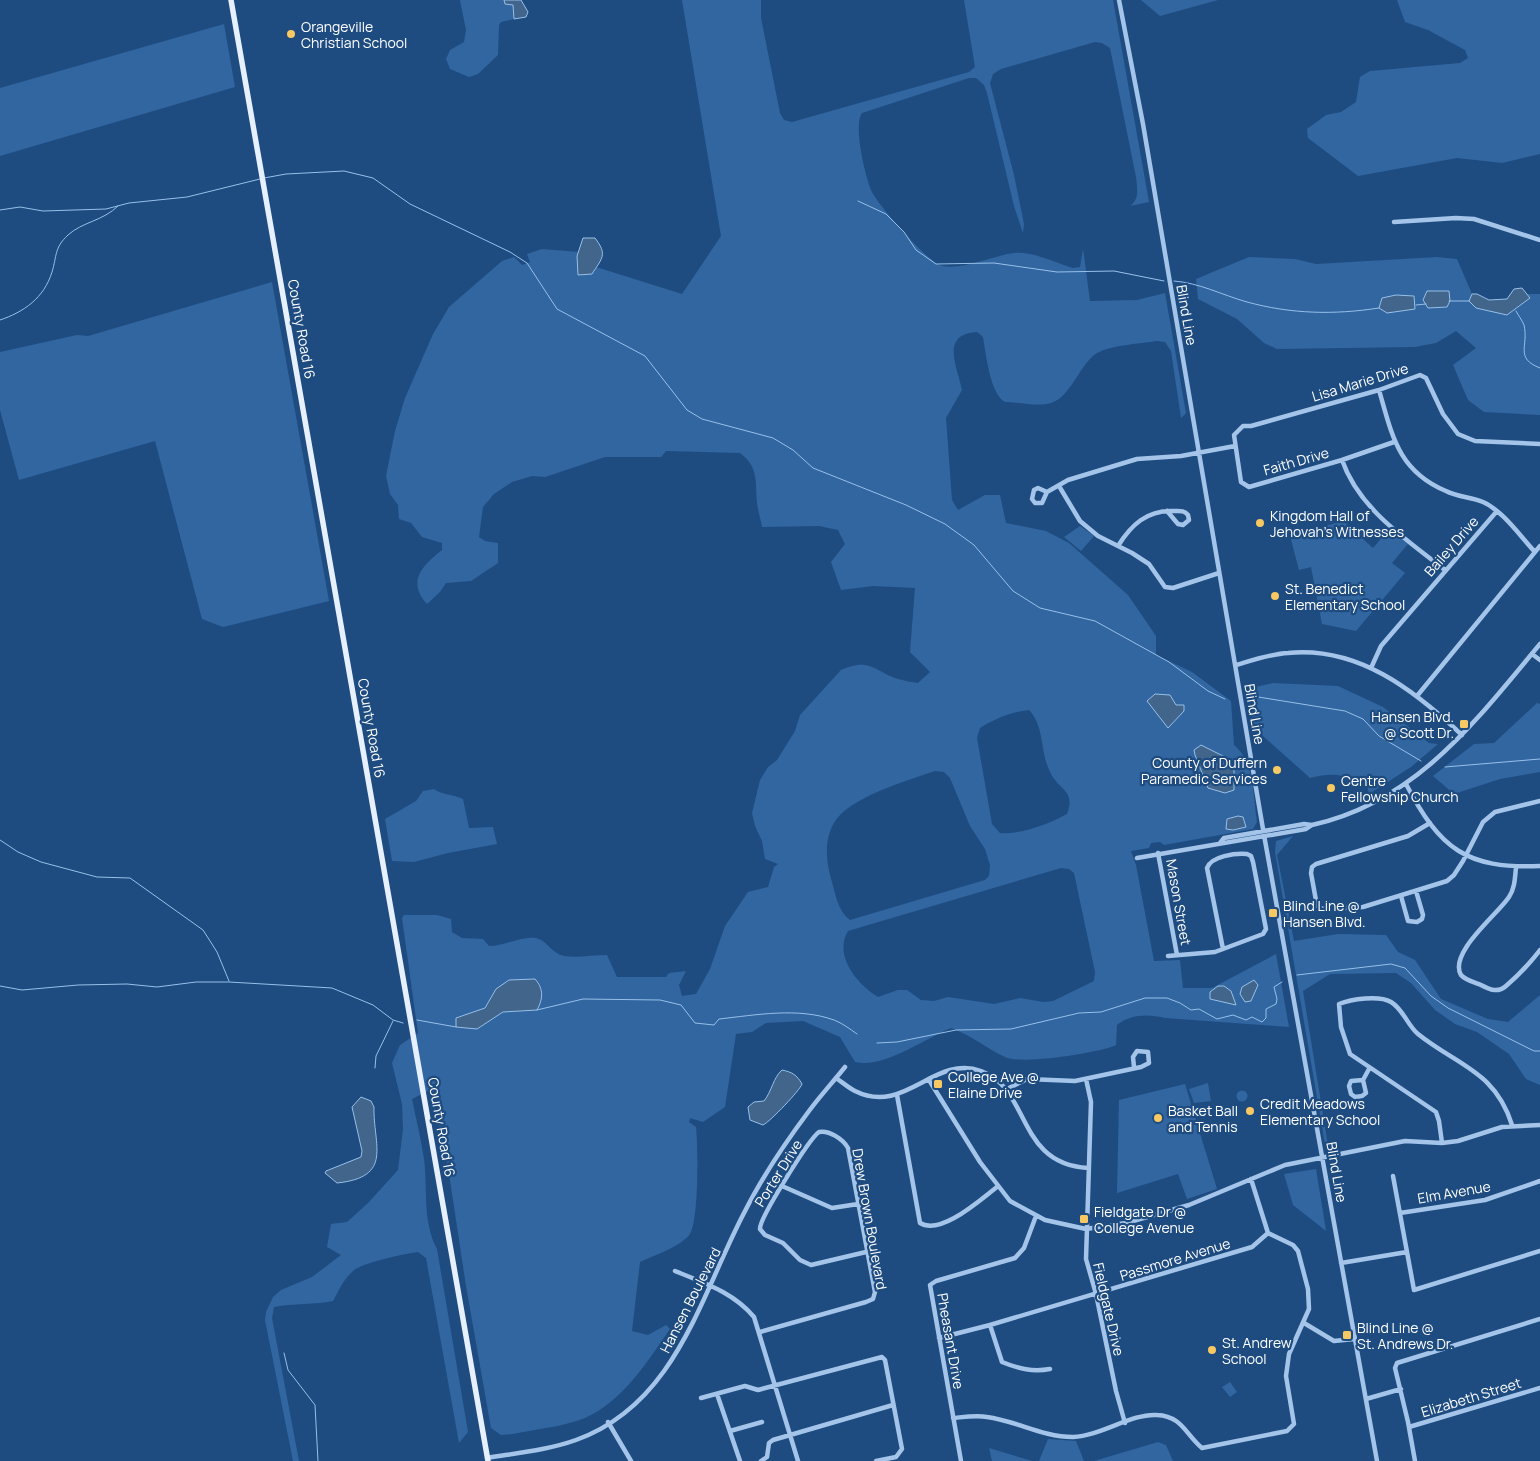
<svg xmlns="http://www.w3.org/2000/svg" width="1540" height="1461" font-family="Manrope,sans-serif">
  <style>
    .green { fill: #3266a0; fill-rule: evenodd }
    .water { fill: #42658b; stroke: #97c0ea }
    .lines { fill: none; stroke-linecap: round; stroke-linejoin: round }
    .stream { stroke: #97c0ea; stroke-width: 1 }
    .minor { stroke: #a4c5e9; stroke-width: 4.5 }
    .major { stroke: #e7f0fe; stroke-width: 5.5 }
    .poi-dot { fill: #f8c963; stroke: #1e4c81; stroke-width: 2 }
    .labels { text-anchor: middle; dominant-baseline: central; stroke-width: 4.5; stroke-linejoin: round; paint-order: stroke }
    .poi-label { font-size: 14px; fill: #fff; stroke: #1e4c81; text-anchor: start }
    .street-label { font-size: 14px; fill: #fff; stroke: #1e4c81 }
  </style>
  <rect width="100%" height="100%" fill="#1e4c81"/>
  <path class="green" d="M460,0H504L505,4L513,5L514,19L501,22L499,25L498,55L478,74L469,77L450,69L446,59L450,50L464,42L466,30Z
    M682,0H761V18L780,113L784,120L792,122L969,72L975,67L964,0H1113L1149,202L1130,206C1140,199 1137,188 1136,177L1110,48L1102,43L1095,42L1001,69L993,74L990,83L1014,175L1024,224L1023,233L1014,206L987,93L984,85L976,78H969L862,113C853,125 865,175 871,190C876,203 927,261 940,265C958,272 995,255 1014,253C1033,251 1056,263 1073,268L1080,267L1083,249L1079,218L1090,301L1137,300L1165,293L1186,413L1181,418L1171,351L1165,342L1157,341C1140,344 1107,345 1094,355C1078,368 1069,401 1047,404C1034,406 1018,402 1005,402C990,394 986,354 983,337L977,332C940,334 957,366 962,390L946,418L952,500L958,510L985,495H1000L1006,523L1046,531L1069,543L1128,595L1156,636V655L1192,672L1231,701L1234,745C1255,762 1253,797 1257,822L1253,829L1164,845L1160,842L1151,843L1149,848L1131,851L1136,865L1154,961L1180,960L1183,988H1212L1276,954L1289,1027L1165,1018C1150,1014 1130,1014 1117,1025L1116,1045C1099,1053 1021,1065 1005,1057C986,1048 971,1035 951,1028C924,1039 883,1069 855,1062L840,1037L803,1021L766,1023L752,1032L736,1034L725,1107L703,1122L690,1118L689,1122L696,1127C698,1145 699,1220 690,1234C680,1247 655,1255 640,1262L632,1331L648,1335L666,1325L670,1329C647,1362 623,1401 585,1418C563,1427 536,1429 513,1434L501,1435L491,1428L466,1286L446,1154L430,1090L412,1099C416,1119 421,1139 424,1159C428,1189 422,1221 437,1249L468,1432L459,1443L426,1258L418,1252C404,1254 364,1262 353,1271C343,1280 339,1290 333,1301C314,1305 294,1303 274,1307L272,1318L299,1461H293L265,1320L266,1312L273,1297L281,1290L312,1277L341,1255L327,1247L331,1224L347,1222L368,1203L398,1170L403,1129L402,1104L392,1063L400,1045L418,1033L402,918L404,915H437L451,919L452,932L462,938L483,939L489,946C504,946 522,936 535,938C546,939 551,953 564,956C577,958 594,955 607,955L617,977H666L669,973L686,971L679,985L682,996L696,994L710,969L725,926L748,892L768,887L774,867L778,864L765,859L762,841L755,826L752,813L760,780L768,767L777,760L795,731L800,715L841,670C870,657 874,671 898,679C905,681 912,682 918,683L930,672L910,652L915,588L873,586L841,590L831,562L845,544L838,530L819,526L762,527C761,520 758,511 757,503C755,482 759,467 740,453L666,451L661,457H605L545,477L532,476L512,482L494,494L483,507L479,537L485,541L498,543V563L471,581L446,583L440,592L427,604C406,581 423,565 442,550V543L422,537L411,523L399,519L398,505L390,494L386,476L395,431L405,398L433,334L449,307L502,261L514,257L522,265L530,262L527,254L542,249L579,252L577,256L592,274L596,267L682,294L721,236ZM1029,710C1045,727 1040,752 1050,772C1059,791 1076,790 1067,814C1049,824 1020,835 1000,833L992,824L977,738L980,728C995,719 1011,712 1029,710ZM1195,755L1225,792L1208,788ZM935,771L944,772L950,778L970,826L985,849L990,865L989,876L985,880L850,920C837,910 836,894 831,879C826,860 824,840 834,823C847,798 909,780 935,771ZM1061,868L1069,869L1074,873L1095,972L1094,981L1053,1001L1043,1002L1020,998L994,1004L948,997L934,1001L921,1000L907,990H898L878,997C858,985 833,956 848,931ZM496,989L536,1010L503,1012L477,1029L456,1027V1018L485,1008Z
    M1141,0H1218L1160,16Z
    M1397,0H1540V154L1502,163L1457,158L1358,176L1308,138L1307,129L1326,115L1341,112L1356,102L1360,77L1370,71L1460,63L1468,58L1465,50L1428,30L1405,22Z
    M224,24L235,87L0,156V88Z
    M1249,257L1295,259L1316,264L1437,257L1457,259L1472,294L1470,301L1510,313L1530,298L1526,294H1540V415L1484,412L1468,400L1453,365L1476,348L1456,331L1436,343L1415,347L1277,349L1264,343L1237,319L1198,299L1196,279Z
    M272,282L329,601L223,627L202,619L155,441L19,480L0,410V352L77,335L88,336Z
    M1343,521L1373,548L1389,529L1408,544L1392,563L1405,573L1356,631L1322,624L1311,567L1299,570L1290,536Z
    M1080,526L1094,536L1081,551L1064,537Z
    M1273,683L1338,686L1383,707L1429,743L1438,744L1411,767L1369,794L1367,785H1356C1345,771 1325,774 1310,778L1254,728L1247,689Z
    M1537,703L1540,704V772L1500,779L1454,794L1433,776L1474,744L1494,743Z
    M434,789C442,795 453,794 463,799L469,828L493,827L497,844L448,853L414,862L392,861L385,819L416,801L423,791Z
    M1293,836L1277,855L1294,941L1338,934L1386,935L1398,952L1415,960L1441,999L1488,1019L1508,1022L1540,995V1085L1526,1079L1509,1054L1477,1032L1455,1024L1435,1010L1411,983L1396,973L1330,974L1303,991L1329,1152L1326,1150L1275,852L1276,841Z
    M1208,1083L1211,1101L1194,1103L1189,1089Z
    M1185,1084L1217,1189L1187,1199L1178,1174L1117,1193L1119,1100Z
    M1236.5 1096a5.5 5.5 0 1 1 11 0a5.5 5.5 0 1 1-11 0Z
    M1316,1169L1326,1231L1293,1205L1284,1174Z
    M1230,1382L1237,1392L1230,1397L1222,1387Z
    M1048,1439L1076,1441L1084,1461H1039Z
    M1158,1442L1166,1445L1173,1461H1094Z
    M989,1448L1032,1461H992Z"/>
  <path class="water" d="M504,0H521L528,12L526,17L514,19L513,5L505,4Z
    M583,238H595C608,255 602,258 592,274L578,275L577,256Z
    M1522,288L1530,298L1507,315L1476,308L1469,301L1472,294H1477L1489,300L1507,299L1514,289Z
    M1427,291H1449L1450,301L1447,307L1428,308L1423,300Z
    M1396,295L1414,296L1415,309L1387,313L1379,308L1382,298Z
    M1155,694L1170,695L1176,705H1184V711L1168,728L1147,701Z
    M1201,745L1225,757L1234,767V790L1225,793L1208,788L1195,755L1194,750Z
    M1238,816L1243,817L1246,827L1233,830L1226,829L1227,819Z
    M535,979C544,989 543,999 537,1010L503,1012L477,1029L456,1027V1018L485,1008L496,989L509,980Z
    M1254,980L1258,985L1251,1001L1245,1002L1240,994L1242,987Z
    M1218,986H1224L1231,991L1236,1005L1210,999V992Z
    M782,1070C792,1072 797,1075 802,1084C801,1089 770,1122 763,1125L750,1120L748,1107L754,1102L764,1101C772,1091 773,1078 782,1070Z
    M361,1097L371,1101L374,1107C373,1145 394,1177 337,1183L325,1173L326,1171L361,1157L362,1151L352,1107Z"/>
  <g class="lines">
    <path class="stream" d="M264,178L286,174L344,171L373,178L410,204L510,252L527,263L557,309L645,356L687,410L702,419L773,438L793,450L813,468L906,505L945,524L974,545L1013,591L1040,608L1095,621L1169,662L1208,691L1225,699
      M858,201L886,214L904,232L916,250L936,264L994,263L1057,272L1114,271L1164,281
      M0,210L20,207L43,211L106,209L129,203L187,197L260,179
      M1174,281C1200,283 1222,295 1247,302C1291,314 1334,315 1379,308
      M1449,301H1469
      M1416,305L1426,304
      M1516,311C1518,315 1522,320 1524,325C1529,346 1514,358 1540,368
      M0,320C24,312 44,298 52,272C57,256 54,248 68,235C82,222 103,221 118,206
      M1252,696L1345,711L1363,719L1379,736L1421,761
      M1445,767L1540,759
      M0,840L18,852L41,862L97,877L130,878L203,930L217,952L229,981
      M1297,975L1391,964L1405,968L1431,996L1448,1008L1534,1051H1540
      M0,986L22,990L78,985L127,984L157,987L196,982H229L332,988L373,1005L393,1020L403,1023
      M537,1010L583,999L660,1000L681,1005L695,1023L714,1025L719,1019C756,1015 798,1007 834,1020C842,1023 850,1029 857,1034
      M417,1020L456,1027
      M877,1043L897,1042L956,1030L1011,1029L1079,1013L1101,1012L1145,998H1167L1180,1003L1191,1010L1199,1009L1217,1019L1233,1015L1246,1020L1252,1017L1262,1022L1266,1018V1009L1276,1004L1277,999L1274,987L1282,982
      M375,1068L376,1056L393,1021
      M284,1353L288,1370L315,1405L318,1461"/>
    <path class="minor" d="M1119,0L1143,124L1264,835L1377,1461
      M1394,222L1456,218L1474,219L1540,240
      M1379,390C1392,435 1398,471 1446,491C1457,497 1471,497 1483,502C1503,511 1520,536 1535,552
      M1394,442L1342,460L1249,487L1241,482L1234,435L1243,426H1251L1379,390L1420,375L1426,378L1443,414L1458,434L1475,441L1540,444
      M1342,460C1359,509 1406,539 1445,570
      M1059,486L1080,521L1098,536L1132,553L1149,564L1165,587L1173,588L1219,573
      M1047,492L1042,503H1035L1032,499L1034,490L1038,488L1047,492L1068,480L1137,459L1181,456L1235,446
      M1118,546C1131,525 1147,510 1173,511C1180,511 1184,510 1188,515L1189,520L1183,525L1178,524L1167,511
      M1532,654L1540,660
      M1236,665C1253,660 1270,654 1288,653C1358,646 1414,690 1462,735
      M1371,668L1381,646L1497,511
      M1417,696L1540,546
      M1406,784C1440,849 1466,869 1540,866
      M1430,823L1408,836L1316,864L1312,867L1311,873L1317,906L1323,909L1363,907L1447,881L1454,875L1463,861L1483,822L1495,812L1540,801
      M1220,843L1224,838L1304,824L1312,825
      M1158,853L1177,955
      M1137,858L1306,829L1312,825C1416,802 1475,722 1540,644
      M1516,867C1515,877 1515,888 1509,897C1498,914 1448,953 1461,975C1465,980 1476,983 1481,985C1490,990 1498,993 1506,986C1519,975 1530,963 1540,950
      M1401,896L1408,921L1417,922L1422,919L1423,915L1416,891
      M1168,956L1215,952L1263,934L1266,929L1253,862L1251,856L1247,854C1236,853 1211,856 1207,868L1223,949
      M836,1078C842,1082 849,1088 855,1091C905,1116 934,1054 981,1071C1031,1089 1016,1164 1088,1168
      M1086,1079L1091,1102L1086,1259L1096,1294L1116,1391L1125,1423
      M929,1080L980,1162L1010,1201L1045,1220L1086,1229L1126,1223L1189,1205L1285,1165L1405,1141L1442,1143L1458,1141L1502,1127L1540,1125
      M1363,1080L1351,1081L1349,1086L1351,1094L1355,1097L1362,1096L1366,1093L1363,1080L1369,1069
      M1005,1090L1027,1079L1075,1081L1141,1067L1149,1063L1148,1052L1137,1051L1133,1057L1134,1067
      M897,1095L920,1223C941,1236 981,1199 997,1187
      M1442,1143L1439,1121L1436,1112L1350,1054L1341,1027L1339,1004C1351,999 1379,995 1391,1002C1403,1009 1408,1026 1418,1034C1458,1066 1495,1071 1512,1125
      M1393,1176L1414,1290L1540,1251
      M782,1186L832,1208L858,1204
      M1400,1213L1485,1200L1540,1181
      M1341,1263L1407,1252
      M675,1271C704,1283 733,1292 754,1317L798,1461
      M1304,1323L1334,1341L1354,1339
      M990,1325L1002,1362C1019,1369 1033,1372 1050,1369
      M760,1332L866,1302L873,1299L875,1292L848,1148C843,1139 829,1130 819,1132C809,1139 759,1219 760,1229L765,1235L783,1243L800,1260L811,1265L866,1252
      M939,1338L990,1325L1252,1247L1268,1233
      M717,1394L740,1461
      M701,1398L745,1386L758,1390L882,1357L885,1360L902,1449L896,1457L876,1461
      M1366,1399L1401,1389
      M953,1418C964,1417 976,1415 987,1417C1017,1421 1042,1437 1073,1437C1101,1436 1132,1413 1157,1415C1182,1416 1186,1435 1202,1448L1287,1431L1294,1424L1286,1376L1289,1354L1309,1309L1308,1289L1298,1251L1293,1245L1268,1233L1251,1179
      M608,1422L631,1461
      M1409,1427L1540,1388
      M730,1431L762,1422
      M487,1458C517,1453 548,1450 576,1440C676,1404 700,1297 744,1213C762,1177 785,1143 809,1111C820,1096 833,1082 845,1067
      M761,1461L767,1457L769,1443L773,1440L893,1405
      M961,1461L930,1285L936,1281L1015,1258L1024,1248L1036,1216
      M1415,1461L1408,1422L1395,1368L1397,1363L1540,1319"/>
    <path class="major" d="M231,0L488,1461"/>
  </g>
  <g class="poi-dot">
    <circle cx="291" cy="34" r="5"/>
    <circle cx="1260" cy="523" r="5"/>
    <circle cx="1275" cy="596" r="5"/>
    <rect x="1459" y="719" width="10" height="10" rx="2.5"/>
    <circle cx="1277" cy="770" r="5"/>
    <circle cx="1331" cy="788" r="5"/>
    <rect x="1268" y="908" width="10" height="10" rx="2.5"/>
    <rect x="933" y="1079" width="10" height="10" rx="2.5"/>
    <circle cx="1250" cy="1111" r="5"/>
    <circle cx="1158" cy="1118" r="5"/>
    <rect x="1079" y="1214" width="10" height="10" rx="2.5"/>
    <rect x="1342" y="1330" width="10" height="10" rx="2.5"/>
    <circle cx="1212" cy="1350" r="5"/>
  </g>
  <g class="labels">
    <g class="poi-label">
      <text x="301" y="26">Orangeville<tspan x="301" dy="16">Christian School</tspan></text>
      <text x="1270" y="515">Kingdom Hall of<tspan x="1270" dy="16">Jehovah's Witnesses</tspan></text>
      <text x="1285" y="588">St. Benedict<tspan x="1285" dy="16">Elementary School</tspan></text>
      <text x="1454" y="716" text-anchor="end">Hansen Blvd.<tspan x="1454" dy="16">@ Scott Dr.</tspan></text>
      <text x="1267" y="762" text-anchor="end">County of Duffern<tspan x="1267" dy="16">Paramedic Services</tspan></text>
      <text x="1341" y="780">Centre<tspan x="1341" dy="16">Fellowship Church</tspan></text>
      <text x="1283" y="905">Blind Line @<tspan x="1283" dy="16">Hansen Blvd.</tspan></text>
      <text x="948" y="1076">College Ave @<tspan x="948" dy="16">Elaine Drive</tspan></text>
      <text x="1260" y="1103">Credit Meadows<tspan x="1260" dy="16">Elementary School</tspan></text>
      <text x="1168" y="1110">Basket Ball<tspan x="1168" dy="16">and Tennis</tspan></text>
      <text x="1094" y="1211">Fieldgate Dr @<tspan x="1094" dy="16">College Avenue</tspan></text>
      <text x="1357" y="1327">Blind Line @<tspan x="1357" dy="16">St. Andrews Dr.</tspan></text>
      <text x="1222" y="1342">St. Andrew<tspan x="1222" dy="16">School</tspan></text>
    </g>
    <g class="street-label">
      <text transform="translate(1187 315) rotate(80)">Blind Line</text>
      <text transform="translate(302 329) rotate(80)">County Road 16</text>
      <text transform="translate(1360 382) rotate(-17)">Lisa Marie Drive</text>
      <text transform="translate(1296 461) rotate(-16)">Faith Drive</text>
      <text transform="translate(1451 546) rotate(-49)">Bailey Drive</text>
      <text transform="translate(1255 714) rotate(80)">Blind Line</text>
      <text transform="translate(372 728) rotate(80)">County Road 16</text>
      <text transform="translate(1179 902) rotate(80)">Mason Street</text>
      <text transform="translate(442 1127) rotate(80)">County Road 16</text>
      <text transform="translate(1337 1172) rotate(80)">Blind Line</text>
      <text transform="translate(778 1173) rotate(-58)">Porter Drive</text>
      <text transform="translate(1454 1192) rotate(-10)">Elm Avenue</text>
      <text transform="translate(870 1219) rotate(80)">Drew Brown Boulevard</text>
      <text transform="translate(1175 1259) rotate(-17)">Passmore Avenue</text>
      <text transform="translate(690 1300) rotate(-63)">Hansen Boulevard</text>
      <text transform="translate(1109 1309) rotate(77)">Fieldgate Drive</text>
      <text transform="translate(951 1341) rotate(80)">Pheasant Drive</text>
      <text transform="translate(1471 1397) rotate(-17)">Elizabeth Street</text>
    </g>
  </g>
</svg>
